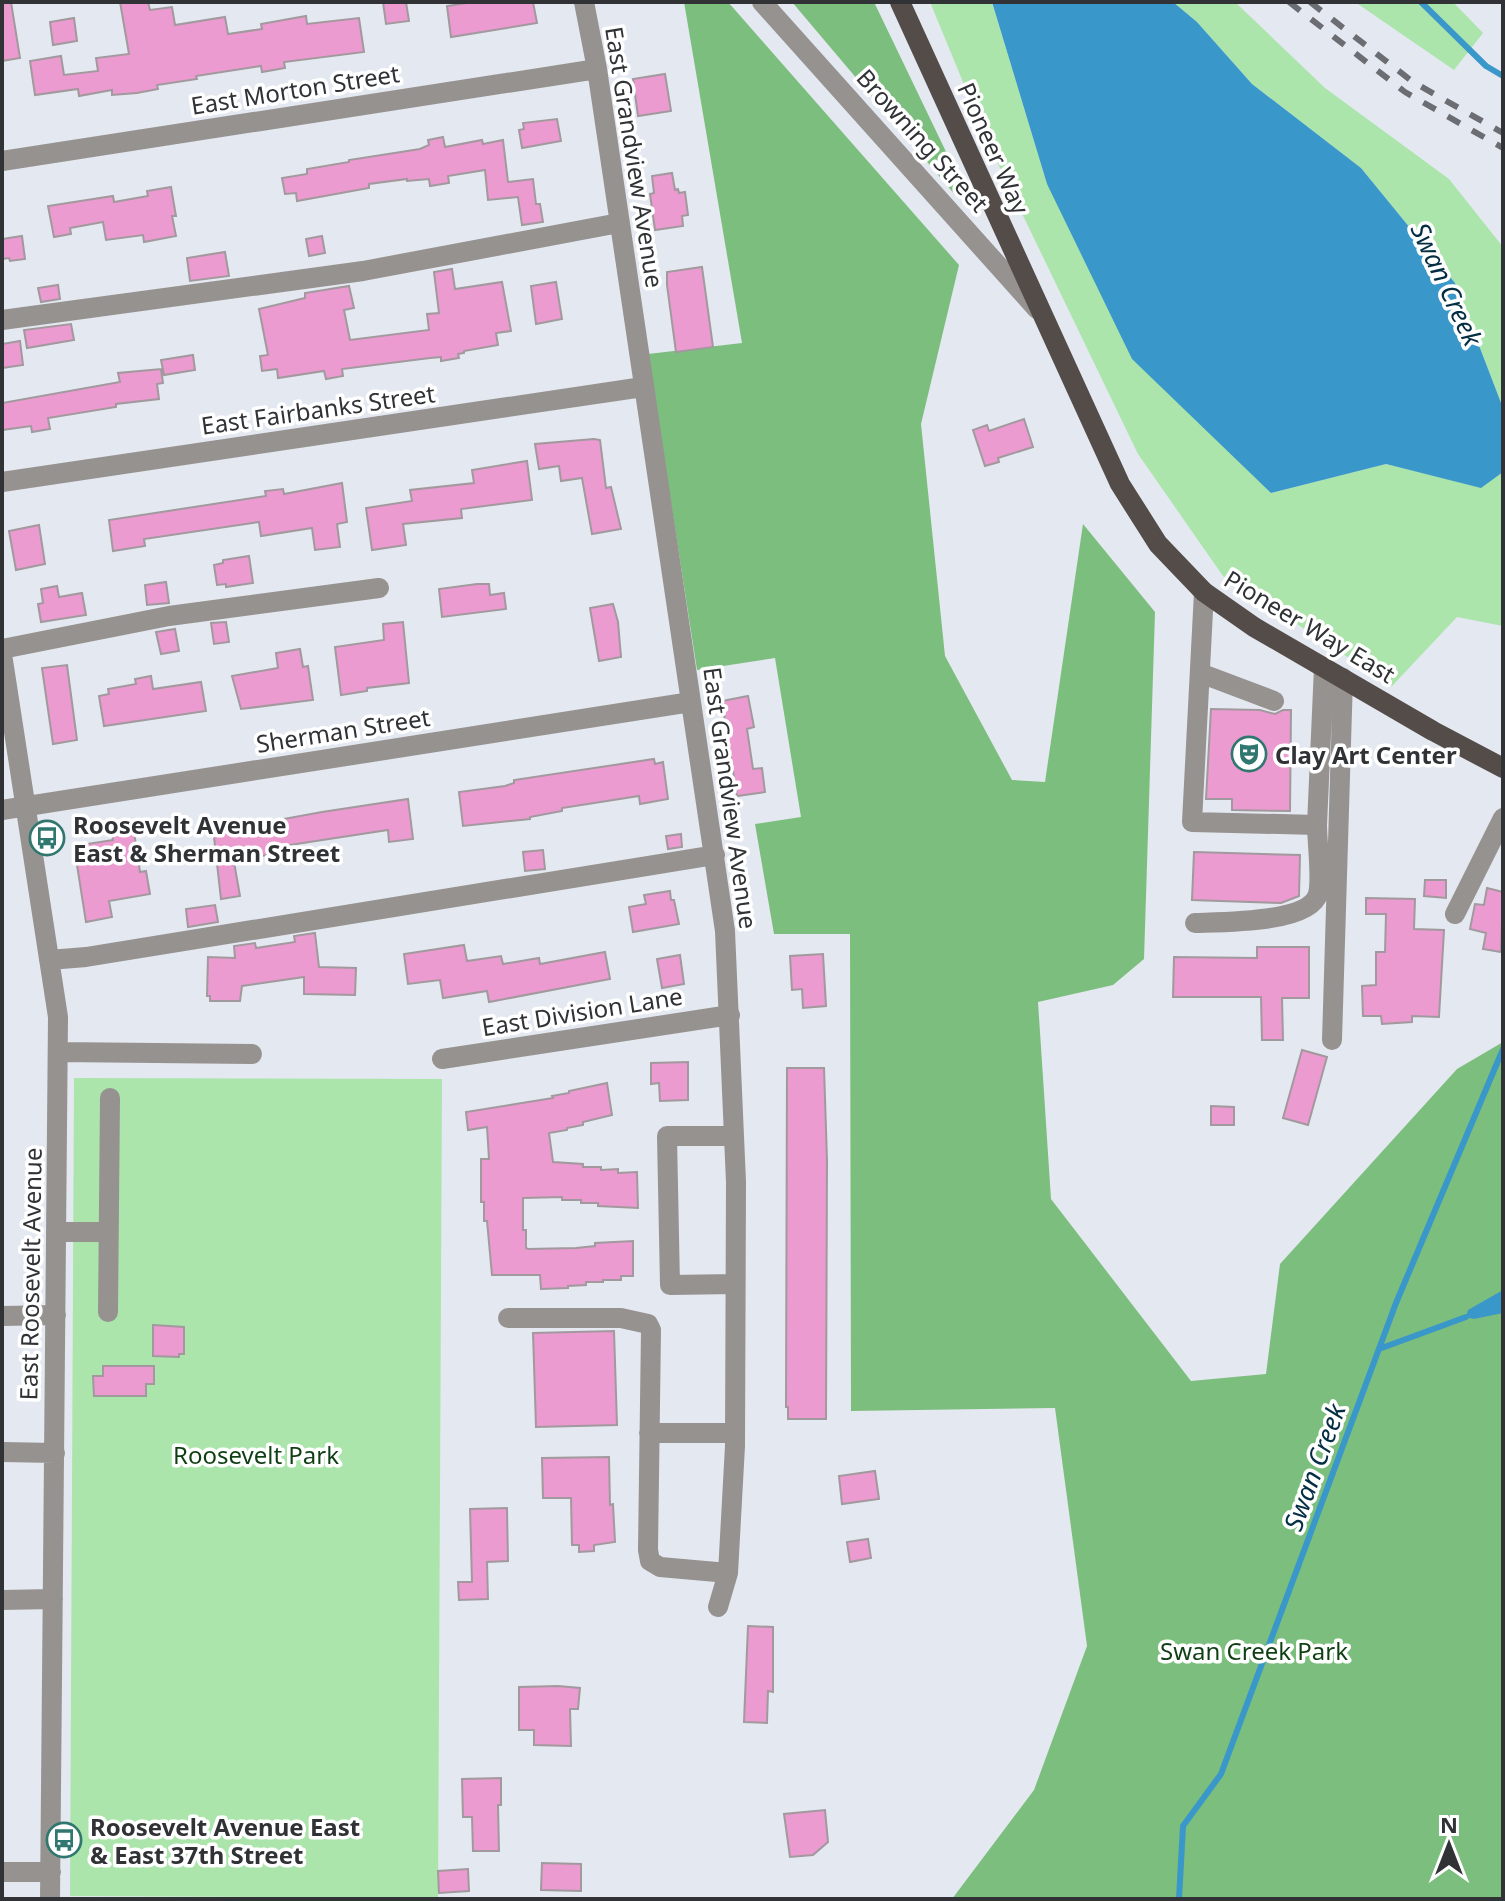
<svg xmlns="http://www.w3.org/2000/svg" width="1505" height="1901" font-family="'Noto Sans',sans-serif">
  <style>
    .green { fill: #abe5ab }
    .forest { fill: #7cbe7d }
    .water { fill: #3a97ca }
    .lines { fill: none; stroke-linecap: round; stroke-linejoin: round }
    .stream { stroke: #3a97ca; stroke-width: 6 }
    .building { fill: #eb9bcf; stroke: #a2999e; stroke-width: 2 }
    .minor { stroke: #969290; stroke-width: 20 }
    .major { stroke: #534c49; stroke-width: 20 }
    .rail { stroke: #6b6d72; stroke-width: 6; stroke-dasharray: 14 14; stroke-linecap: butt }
    .labels { text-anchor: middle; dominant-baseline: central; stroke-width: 7; stroke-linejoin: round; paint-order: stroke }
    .street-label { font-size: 24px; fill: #303235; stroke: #fff }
    .poi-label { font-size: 24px; font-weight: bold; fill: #303235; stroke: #fff; text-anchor: start }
    .park-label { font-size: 24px; fill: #103f14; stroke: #fff }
    .water-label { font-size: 26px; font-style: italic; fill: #042e43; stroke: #fff }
  </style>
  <rect width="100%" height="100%" fill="#e4e8f0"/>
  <path class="green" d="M930,2H992L1047,184L1271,493L1386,464L1481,487L1503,472V626L1457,617L1392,686L1223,576L1138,454L989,145Z
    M1173,2H1235L1325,88L1449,179L1503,247V408L1455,283L1361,168L1252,84L1197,22Z
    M1355,2H1453L1483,33L1454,70Z
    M74,1078L442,1079L438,1898L70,1896Z"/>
  <path class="forest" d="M684,2H728L959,265L921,424L945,656L1012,780L1045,782L1083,524L1155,612L1144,959L1113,985L1038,1002L1051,1199L1191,1381L1266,1374L1280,1264L1457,1069L1503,1042V1899H952L1034,1790L1087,1646L1055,1408L851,1411L850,934H774L755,824L801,817L775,658L697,670L648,354L742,343Z
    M792,2H874L962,185L956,196Z"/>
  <path class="water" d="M992,2H1173L1197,22L1252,84L1361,168L1455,283L1503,408V472L1481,488L1386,464L1271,493L1132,359L1047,184Z
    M1503,1290V1313L1474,1319L1466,1317L1468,1310Z"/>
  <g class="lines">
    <path class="stream" d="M1421,2L1486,66L1503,76
      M1379,1349L1466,1317
      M1179,1899L1183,1826L1221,1774L1396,1303L1503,1049"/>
  </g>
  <path class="building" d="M2,2H11L20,58L2,61Z
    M120,2H148L150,10L172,7L175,25L225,17L228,34L262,29L261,24L306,16L307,24L359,18L364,52L284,62L285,68L262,72L261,66L196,76L197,79L157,85L158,89L137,93L112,95V90L79,96L78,89L35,95L30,61L61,56L64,75L98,71L96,58L129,54Z
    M383,2H406L409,21L386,24Z
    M473,2H533L537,23L451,37L447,6Z
    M74,18L77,41L53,45L50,22Z
    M665,74L671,111L638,116L633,79Z
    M557,119L561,141L522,148L519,130L524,129L523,123Z
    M443,137L445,147L482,140L483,144L503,140L508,182L533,179L536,204H540L543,222L522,225L518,197L488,200L485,170L448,176L449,183L430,186L429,179L407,181V179L369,184V188L297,201L296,193L285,194L282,178L307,174V169L349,162V160L420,149L429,145L428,140Z
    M672,173L675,190L678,189L679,193L685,192L688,215L682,216L683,226L655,230L650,194L654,193L652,176Z
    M171,187L176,216H172L176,236L144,242L143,235L106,240L103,222L70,228L71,234L54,237L48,206L113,196L114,202L148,196L147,191Z
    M22,236L25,259L10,261L9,258L2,259V239Z
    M322,236L325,253L309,256L306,239Z
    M225,252L229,276L190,281L187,258Z
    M702,267L713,347L676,352L667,285V272Z
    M452,269L455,289L502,282L511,331L496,333L498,345L464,351V353L458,354L459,358L441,361V357L430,358L342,369L343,376L326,379L324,371L278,378L277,369L262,371L260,356L268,355L259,309L305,298V293L349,286L354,308L344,310L350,340L429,330L427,314L439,313L434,272Z
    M556,282L562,319L536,324L531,286Z
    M58,285L60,299L41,302L38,288Z
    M71,324L74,340L27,348L24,330Z
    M20,341L23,365L2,368V344Z
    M193,355L195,370L164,375L161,360Z
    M161,369L163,383L157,384L159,399L116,404V407L48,418L50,429L32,432L31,426L2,430V403L120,382L118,373Z
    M1024,419L1033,447L998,458L999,462L985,466L973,430L987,425L989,431Z
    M594,439L600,440L606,488L611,487L621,529L592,534L582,478L561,481L559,466L539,469L535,444Z
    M527,461L532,500L461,509L462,518L403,524L406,545L372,550L366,508L412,501L410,490L474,483L472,470Z
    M342,483L347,522L337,524L340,547L315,550L312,528L261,536L259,522L144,539L145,546L113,551L109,520L266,496L265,491L283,489L284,494Z
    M39,525L45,564L16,570L9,531Z
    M249,556L253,583L226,587V584L217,585L214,565L223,563V560Z
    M166,582L169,603L147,605L145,585Z
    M477,584H489L490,595L504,593L506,609L442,617L439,589Z
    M57,586L59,597L82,593L86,615L41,622L38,604L43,603L41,589Z
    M613,604L618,622L621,657L599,661L590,608Z
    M226,622L229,642L214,644L211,623Z
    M403,622L409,683L367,688V691L341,695L335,647L384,640L383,624Z
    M175,629L179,651L161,654L156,632Z
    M300,649L303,667L308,666L313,700L241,709L232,676L278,668L276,653Z
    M67,665L77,740L53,744L42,668Z
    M151,676L153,689L201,682L206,711L104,726L99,696L109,694L108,689L136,684L135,679Z
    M748,696L754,727L747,729L753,769L762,768L765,792L737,796L722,701Z
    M1211,709L1260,710L1275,714L1283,710H1291L1290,811L1232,810V799H1206Z
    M654,759L655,764L663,762L668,799L640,804L639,796L562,808V811L530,817V819L463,826L459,792L505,786L514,783V780Z
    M408,799L413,839L389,842L388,830L270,848L271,854L234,862L240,896L221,899L213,828L278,822V820L322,812Z
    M134,832L140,872L146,871L150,894L109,901L112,917L86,922L74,846L113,840L112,835Z
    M681,834L682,847L668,849L666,836Z
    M543,850L545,869L525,871L523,852Z
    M1194,852L1300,855L1299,896L1281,903L1192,900Z
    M1425,880H1446V898L1424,896Z
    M1487,888L1503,892L1501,952L1483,949L1486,933L1470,929L1475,904L1484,905Z
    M670,891L671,900H674L679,924L633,932L629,907L646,904L644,895Z
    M1366,898L1415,899L1414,929L1444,930L1439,1017L1412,1016V1022L1382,1024L1381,1016H1363L1362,986L1376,985V952H1385L1386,914H1366Z
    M215,905L218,922L188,927L186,909Z
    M315,933L319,967L356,968L355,995L304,994V977L242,986L240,1001H210V996H207L208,957L235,958L234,946L255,943L256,948L295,942L294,936Z
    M464,945L467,961L501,956L503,964L539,958L540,964L605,952L610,979L489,1002L487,991L443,998L440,980L408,984L404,954Z
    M1257,947H1309V998H1282L1283,1040H1262L1261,997H1173L1174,957L1257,958Z
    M823,954L826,1006L803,1008L802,989L792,990L790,956Z
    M680,955L684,984L662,988L657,959Z
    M1302,1050L1327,1057L1308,1125L1283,1118Z
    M688,1062V1100L660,1101L659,1083L651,1084V1063Z
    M787,1068H824L827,1160L826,1419H788V1407H786Z
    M607,1083L612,1115L583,1122V1125L567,1128V1130L549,1133L553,1162L583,1164V1167H601V1170L618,1169V1173L637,1172L638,1208L598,1206V1203H581V1200H562V1197L523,1198V1230H526V1248L528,1249L576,1248L595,1246V1243L633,1241V1276H621V1280H603V1282H586V1285L568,1286V1288L541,1289L540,1275H492L487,1221H484V1202H481V1159H489L487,1127L468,1130L466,1112L553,1098L552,1096L569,1093V1091Z
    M1211,1106L1234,1107V1125H1211Z
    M153,1325L184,1327V1354H179V1357L153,1356Z
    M614,1331L617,1425L536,1427L533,1333Z
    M103,1366H154V1384H146V1396H94L93,1376H103Z
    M609,1457L610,1505L613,1504L615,1542L594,1545V1551L579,1552V1545H572L571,1498H543L542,1458Z
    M875,1471L879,1499L842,1504L839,1476Z
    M507,1508L508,1561L487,1562L488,1599L459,1600L458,1582H472L470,1509Z
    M868,1539L871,1558L850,1562L847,1542Z
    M748,1626L773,1627V1692L768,1691L767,1723L744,1722Z
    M558,1686L580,1688L578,1709H570L571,1746L534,1745V1730H519V1687Z
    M501,1778V1805H498L499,1851H473L472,1817H463L462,1779Z
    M825,1810L828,1842L813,1855L790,1857L784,1814Z
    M542,1863L581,1864V1891L541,1890Z
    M468,1869L469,1891L439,1893L438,1871Z"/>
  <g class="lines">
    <path class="minor" d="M584,2L597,69L725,931L736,1182L735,1446L728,1573L718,1607
      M762,2L1037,309
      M2,161L597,69
      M2,320L363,271L619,223
      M2,482L643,387
      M1204,592L1192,822L1317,825L1324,667
      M2,649L169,616L379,588
      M2,654L58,1017L50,1899
      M1200,673L1274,701
      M2,810L691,702
      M1455,914L1503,818
      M1195,923C1222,922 1310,923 1318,894C1322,880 1317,841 1317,825
      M49,960L86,957L715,855
      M1332,1040L1343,678
      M58,1052L252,1054
      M442,1059L730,1015
      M734,1136H667L670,1285L735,1284
      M57,1232H108
      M108,1312L110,1098
      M2,1316L56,1315
      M508,1318H621L648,1324L651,1330L648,1550L650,1561L660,1567L728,1573
      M649,1433H734
      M2,1452L55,1453
      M2,1600L53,1599
      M2,1872H51"/>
    <path class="major" d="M900,2L1120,484L1158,544L1204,592L1254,627L1433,731L1503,768"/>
    <path class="rail" d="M1289,2L1405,92L1503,148
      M1310,2L1413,82L1503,133"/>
  </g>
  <defs>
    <g id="theatre-ring" transform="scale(1.8)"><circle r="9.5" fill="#fff" stroke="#307770" stroke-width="1.5"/><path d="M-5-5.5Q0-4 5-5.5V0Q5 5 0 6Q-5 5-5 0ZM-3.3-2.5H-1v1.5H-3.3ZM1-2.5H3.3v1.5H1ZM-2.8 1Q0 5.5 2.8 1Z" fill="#307770"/></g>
    <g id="bus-ring" transform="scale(1.8)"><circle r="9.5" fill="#fff" stroke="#307770" stroke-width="1.5"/><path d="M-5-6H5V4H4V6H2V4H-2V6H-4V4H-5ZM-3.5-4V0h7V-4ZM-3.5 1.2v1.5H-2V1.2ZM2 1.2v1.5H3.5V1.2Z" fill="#307770"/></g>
  </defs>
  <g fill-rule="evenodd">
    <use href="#theatre-ring" x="1249" y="754"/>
    <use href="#bus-ring" x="47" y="838"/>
    <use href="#bus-ring" x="64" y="1840"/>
  </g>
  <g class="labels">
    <g class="street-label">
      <text transform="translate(295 89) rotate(-9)">East Morton Street</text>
      <text transform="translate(923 140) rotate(48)">Browning Street</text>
      <text transform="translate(994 148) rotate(66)">Pioneer Way</text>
      <text transform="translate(635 157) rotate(81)">East Grandview Avenue</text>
      <text transform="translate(318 409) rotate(-8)">East Fairbanks Street</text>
      <text transform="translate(1310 626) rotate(31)">Pioneer Way East</text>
      <text transform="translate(343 730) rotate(-9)">Sherman Street</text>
      <text transform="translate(731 798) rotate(82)">East Grandview Avenue</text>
      <text transform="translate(582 1011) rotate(-9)">East Division Lane</text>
      <text transform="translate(30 1274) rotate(-89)">East Roosevelt Avenue</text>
    </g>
    <g class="poi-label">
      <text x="1275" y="754">Clay Art Center</text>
      <text x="73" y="824">Roosevelt Avenue<tspan x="73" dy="28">East &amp; Sherman Street</tspan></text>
      <text x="90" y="1826">Roosevelt Avenue East<tspan x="90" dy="28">&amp; East 37th Street</tspan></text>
    </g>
    <g class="park-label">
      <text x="256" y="1454">Roosevelt Park</text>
      <text x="1254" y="1650">Swan Creek Park</text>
    </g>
    <g class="water-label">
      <text transform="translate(1447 284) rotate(65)">Swan Creek</text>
      <text transform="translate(1314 1467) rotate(-70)">Swan Creek</text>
    </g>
  </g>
  <rect width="1505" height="1901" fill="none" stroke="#303235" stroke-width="8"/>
  <g transform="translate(1449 1845)" stroke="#ffffff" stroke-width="6" paint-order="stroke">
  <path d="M0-6L14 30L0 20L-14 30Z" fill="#303235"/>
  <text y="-12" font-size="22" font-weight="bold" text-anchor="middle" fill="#303235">N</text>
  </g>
</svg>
